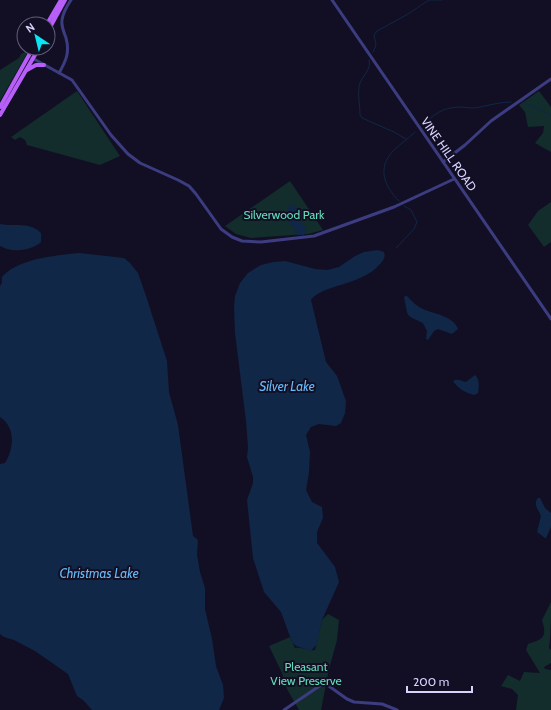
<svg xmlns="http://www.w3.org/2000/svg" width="551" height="710" font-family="Cabin,sans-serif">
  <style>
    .green { fill: #122d2b }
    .water { fill: #102747 }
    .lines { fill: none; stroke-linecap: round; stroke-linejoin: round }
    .stream { stroke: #102747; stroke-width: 1 }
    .minor { stroke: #3c3c81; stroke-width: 3 }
    .major { stroke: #b95ff9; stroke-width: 4 }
    .labels { text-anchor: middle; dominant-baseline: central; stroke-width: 4; stroke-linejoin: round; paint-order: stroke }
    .street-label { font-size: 12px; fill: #d7d3fd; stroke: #120f24 }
    .park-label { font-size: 12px; fill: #62dbb8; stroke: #120f24 }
    .water-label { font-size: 13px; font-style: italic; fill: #66bbf9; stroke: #120f24 }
  </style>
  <rect width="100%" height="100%" fill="#120f24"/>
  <path class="green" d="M29,50L0,101V70L19,58L21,54Z
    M77,91L120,156L100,165L27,145L25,140L20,137L15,140L11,137Z
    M539,91L551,107V152L535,143L543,133L544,126L528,127L525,112L519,105Z
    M290,181L323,230L308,234L251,238L236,234L225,226Z
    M551,202V242L544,247L528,225L538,211Z
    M551,602C551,617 551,635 549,648L551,650V663L544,667L545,669L551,670V710H516L518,695L512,689L501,686L508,675L520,681L524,672L540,673L526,650L528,644C544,639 547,637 542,620Z
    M328,614L339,620L337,640L329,669L321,710H299L287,689L282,673L269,646L290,637L295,648C302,647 308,651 315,650L322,620Z"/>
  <path class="water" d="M293,205L296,206L298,219L306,228L304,235H298C293,225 282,220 289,206Z
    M0,224C15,227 29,221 41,233V242C31,251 12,253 0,246Z
    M378,250L384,252C386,258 383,261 379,265C362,285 321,285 311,300L326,362L337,376L346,401L345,413L341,423L336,426L319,424L311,427L306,435L310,452L309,472L306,490L312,502L322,507L323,518L317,532V543L335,567L339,582L322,620L317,644L311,651L296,646L292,642L281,612L264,592L253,558L247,500L253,483V477L247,457L248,448L246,421L235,333L234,308L235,296L240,283L248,273L261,265L273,262L285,261L315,269L327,270L339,267L355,256L364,252Z
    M79,253L124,258L130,263L138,273L146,296L167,361L169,392L178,425L193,536L198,540L197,555L200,572L205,588V609L212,639L216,666L223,685L224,698L219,710H92L83,700L77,696L68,674L35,651L14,640L4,637L0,634V464L5,463C14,449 16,427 0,417V286L2,283V277C17,259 57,255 79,253Z
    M405,296H407C412,302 418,307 425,310C436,314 454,317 458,329L452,334L438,329L434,331L428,340L426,339L427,331L423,323C403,314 409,317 404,298Z
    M475,375C480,380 479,387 478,393L474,395C466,393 457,388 453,381C458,378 462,381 466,382Z
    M538,498H540L545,508L551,513V527L546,538H545L537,532L541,516C538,509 533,504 538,498Z"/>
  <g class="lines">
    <path class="stream" d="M433,0H442
      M373,52L376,45L374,35L377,31L408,14L429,0H432
      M369,60C372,69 363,75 360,83C357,93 360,105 360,115L362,118L394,132L406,139
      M522,102L551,115
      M423,125C434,114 442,108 458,107C466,107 473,109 480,107C491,105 500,102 511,102
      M399,201C384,186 377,168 393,151C400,144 408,139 415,132
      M396,248L414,229L417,222L411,210L404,206"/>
    <path class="minor" d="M332,0L551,319
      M32,58L72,80L111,135L128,154L140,163L178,180L189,186L196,194L221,229L232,237L242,241L261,242L314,236L394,207L454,179
      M59,73C66,61 70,52 66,38C64,32 61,27 62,20C63,12 67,6 71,0
      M443,162L465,145L491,121L551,79
      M284,710L321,685L326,684L347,699L354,702L382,704L397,710"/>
    <path class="major" d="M47,24L61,0
      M48,31L65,0
      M27,70L36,65H44
      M0,107L33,48
      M0,115L39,48"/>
  </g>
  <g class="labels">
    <g class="street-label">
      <text transform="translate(449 154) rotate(55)">VINE HILL ROAD</text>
    </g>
    <g class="park-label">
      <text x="284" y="214">Silverwood Park</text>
      <text x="306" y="666">Pleasant<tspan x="306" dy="14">View Preserve</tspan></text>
    </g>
    <g class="water-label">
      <text x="287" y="386">Silver Lake</text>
      <text x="99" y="573">Christmas Lake</text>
    </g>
  </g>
  <g transform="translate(36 36) rotate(325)"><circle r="19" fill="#120f24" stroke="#615d7b"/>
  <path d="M0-3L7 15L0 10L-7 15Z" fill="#0ae5f3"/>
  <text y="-6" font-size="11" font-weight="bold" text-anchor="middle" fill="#d7d3fd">N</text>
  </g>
  <path d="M407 686v6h65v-6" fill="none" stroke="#d7d3fd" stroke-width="2"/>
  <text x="413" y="686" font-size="12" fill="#d7d3fd" stroke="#120f24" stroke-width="3" paint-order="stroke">200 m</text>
</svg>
